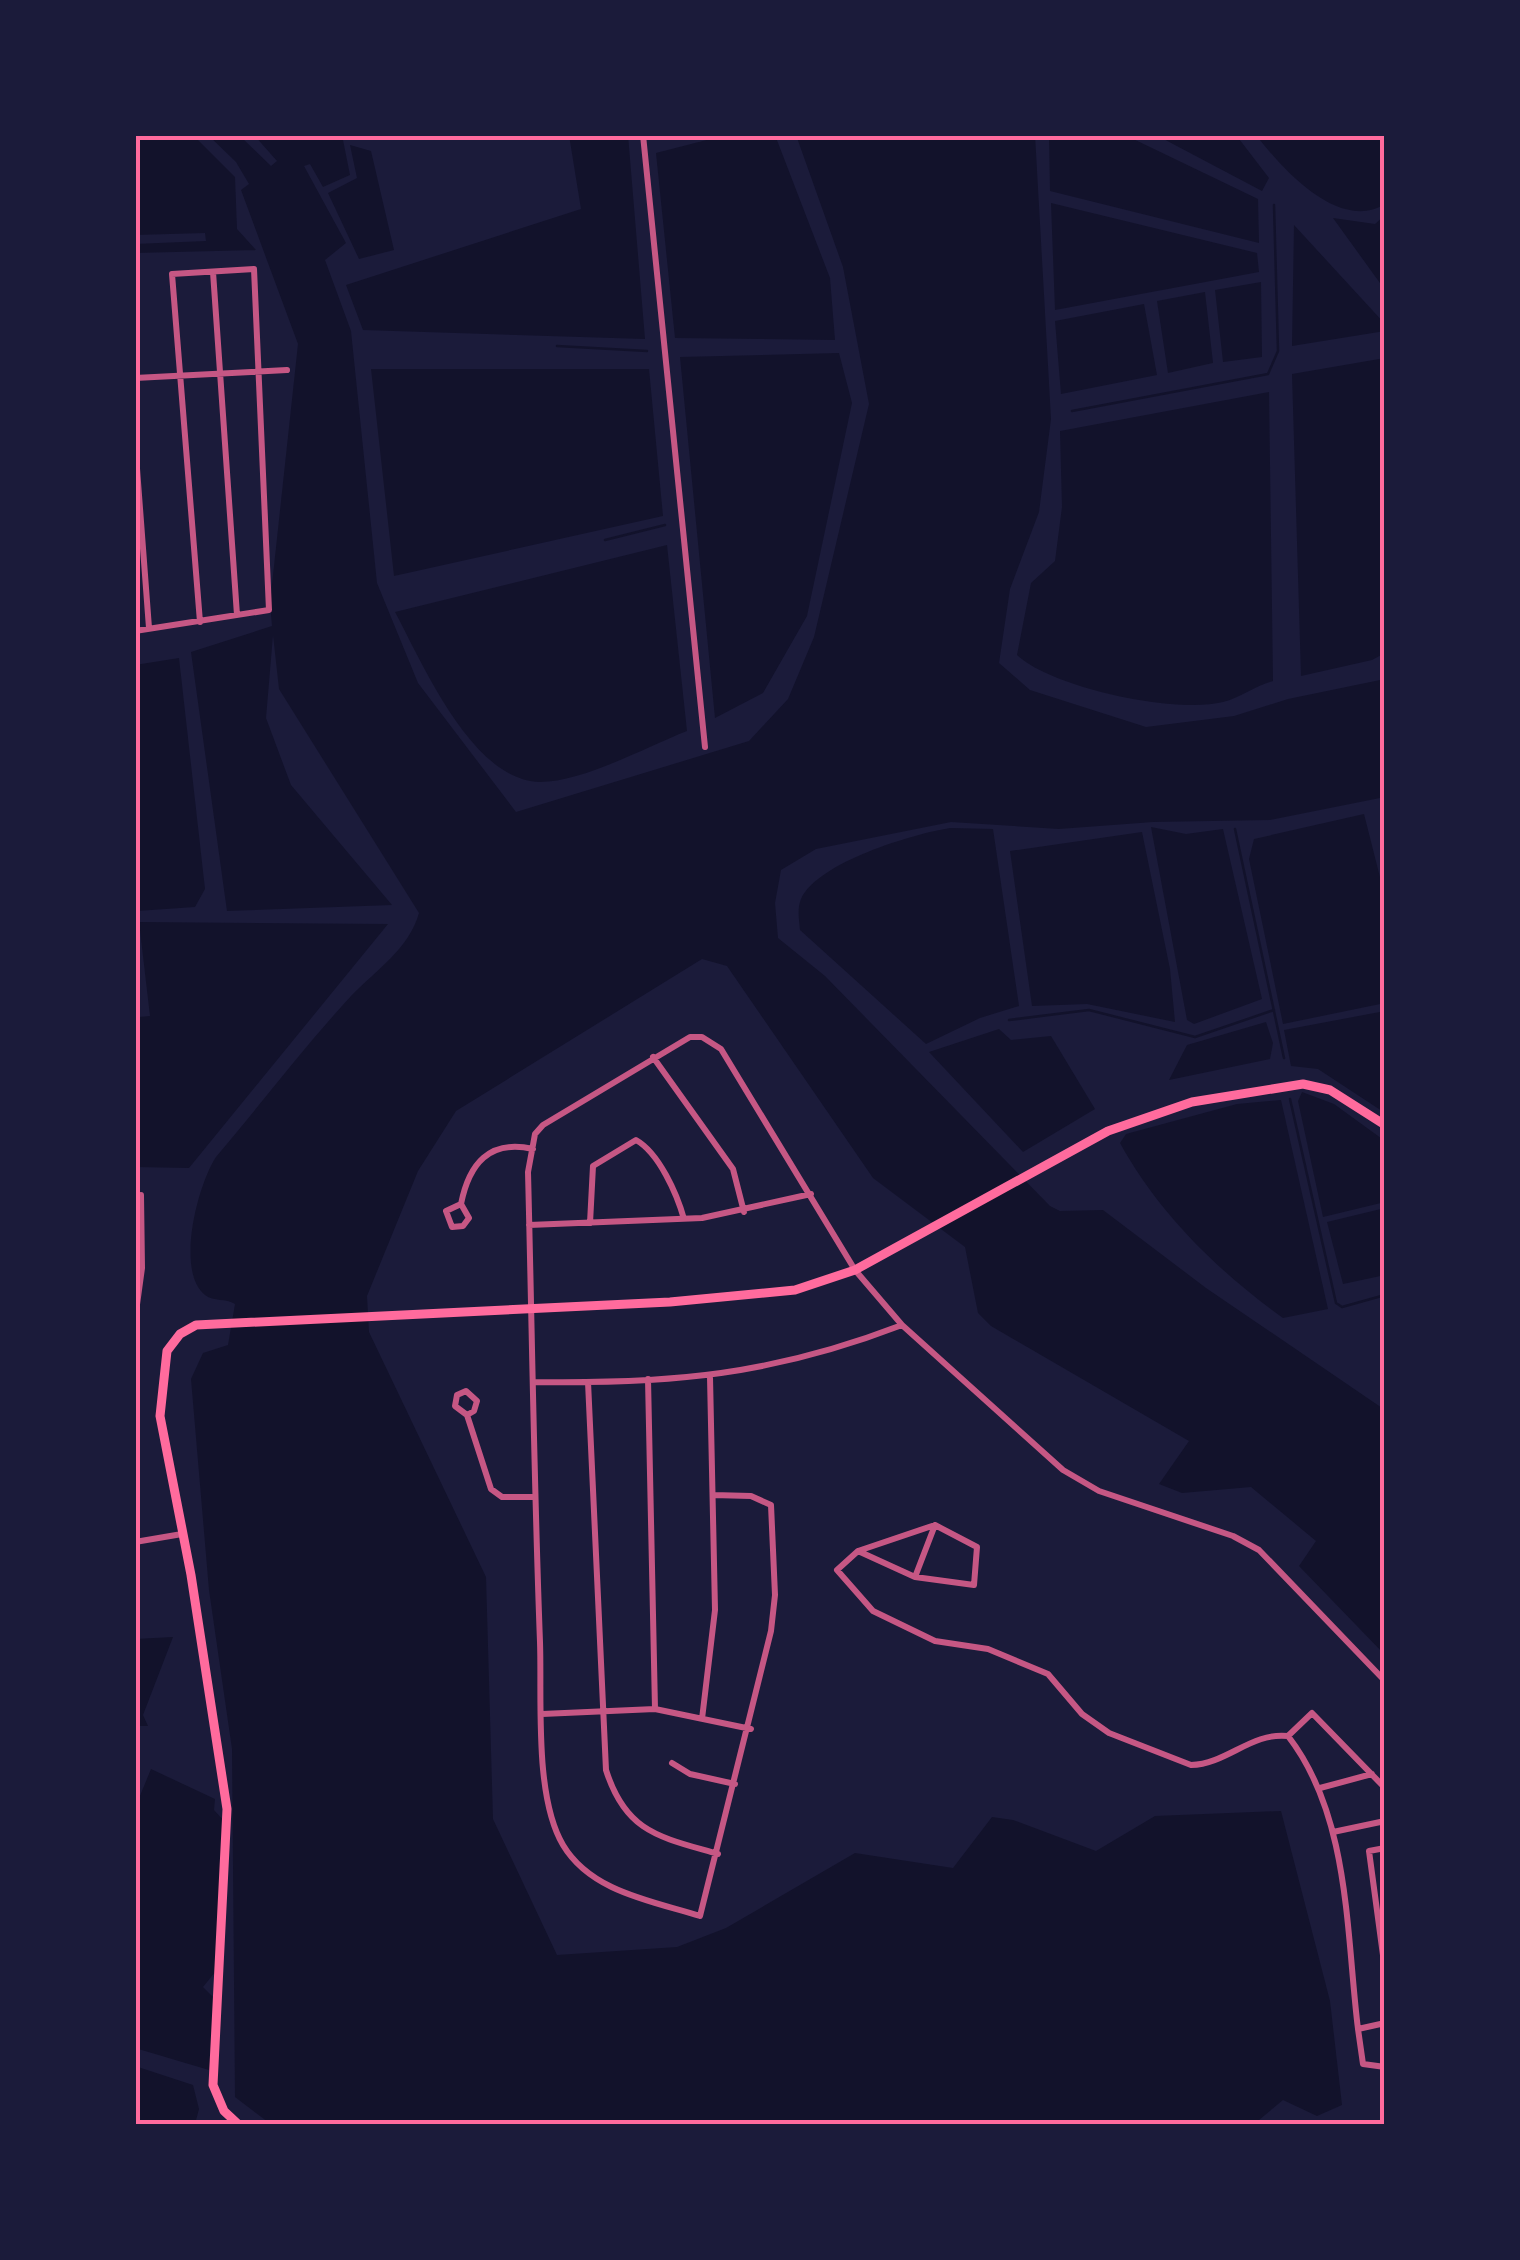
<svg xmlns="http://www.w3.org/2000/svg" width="1520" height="2260" font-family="'Golos Text',sans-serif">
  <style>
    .water { fill: #12122b }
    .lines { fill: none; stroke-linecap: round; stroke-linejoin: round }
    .stream { stroke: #12122b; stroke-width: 2.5 }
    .minor { stroke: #c65784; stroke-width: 6 }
    .secondary { stroke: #ff6b9d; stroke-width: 9 }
    .neatline { fill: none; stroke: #ff6b9d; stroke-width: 4 }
  </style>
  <rect width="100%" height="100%" fill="#1b1b3a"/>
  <path class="water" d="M135,135H193L235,177L237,229L256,250L135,253V244L206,241L205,233L135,235Z
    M208,135H239L271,166L277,161L254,135H342L350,175L323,187L310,164L304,166L346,243L325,260L351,331L377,583L418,683L516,812L749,741L788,699L814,637L869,404L843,267L796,135H1035L1051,419L1039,512L1010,589L999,663L1030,690L1146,727L1234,716L1288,699L1385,679V797L1270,820L1153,822L1059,829L951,822L816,849L781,870L775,903L778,938L825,976L1050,1206L1060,1211L1103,1210L1206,1288L1385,1410V1655L1299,1566L1316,1541L1251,1487L1182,1493L1159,1484L1189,1441L991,1326L978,1313L965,1247L873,1178L727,966L702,959L456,1111L418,1171L367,1296L369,1332L486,1577L493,1819L557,1955L677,1947L726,1928L855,1853L953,1868L992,1817L1013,1820L1096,1851L1155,1816L1281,1811L1330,2001L1342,2105L1317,2116L1283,2100L1253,2125H272L235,2097L232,1749L209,1590L191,1379L203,1353L228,1345L235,1304C226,1298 214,1302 205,1295C175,1271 198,1184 216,1157C261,1104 304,1047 351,996C376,970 409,949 419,913L279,689L273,635L266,718L291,785L392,905L227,911L191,652L272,626L270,603L298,344L241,190L249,184L236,162Z
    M569,135H628L645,339L363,330L346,285L581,209Z
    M726,135H775L830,278L835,340L675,338L656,153Z
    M1049,135H1125L1258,199L1259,243L1050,191Z
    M1156,135H1236L1269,178L1262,191Z
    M1256,135H1385V204C1338,233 1281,167 1256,135Z
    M350,145L371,151L394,250L359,259L328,193L357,178Z
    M1051,203L1257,253L1259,272L1055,310Z
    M1385,215V290L1333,218L1375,224Z
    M1294,225L1385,324V331L1292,346Z
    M1261,282L1262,357L1223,362L1215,290Z
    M1205,292L1213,363L1168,373L1157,301Z
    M1144,304L1157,375L1061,394L1055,321Z
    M839,353L852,403L807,616L763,693L715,718L680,357Z
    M1385,358V653L1372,660L1301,676L1292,374Z
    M371,369H649L663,516L394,576Z
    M1269,392L1273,681C1255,686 1240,698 1223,702C1176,714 1052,688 1017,655L1031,583L1055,561L1062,507L1060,431Z
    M667,545L687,731C646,747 583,782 540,782C472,781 422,662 395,612Z
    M179,658L205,889L195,907L137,911L135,665Z
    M1364,814L1385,897V1003L1283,1024L1249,859L1254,839Z
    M1151,827L1186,834L1223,829L1262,999L1194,1024L1187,1020Z
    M950,828L993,829L1019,1006L980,1018L926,1044L800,930C799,919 797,909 801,899C818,862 913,834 950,828Z
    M1142,832L1170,969L1175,1022L1087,1004L1032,1006L1010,851Z
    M139,922L388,924L189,1168L135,1167V978L139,1017L150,1016Z
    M1385,1011V1113L1318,1069L1291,1066L1284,1030Z
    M1266,1022L1273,1043L1270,1059L1169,1080L1187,1045Z
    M999,1029L1011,1040L1051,1036L1095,1109L1023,1152L929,1052Z
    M1302,1092L1334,1104L1385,1141V1202L1323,1217L1298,1101Z
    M1281,1100L1328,1309L1283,1318C1219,1272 1159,1214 1120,1143L1126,1134L1237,1104Z
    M1385,1208V1275L1343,1284L1327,1222Z
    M173,1637L143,1715L148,1726H135V1639Z
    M151,1769L215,1799L214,1810L224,1821L220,1966L203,1987L216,2000L209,2070L135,2048V1808Z
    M135,2066L193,2085L199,2109L195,2124L135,2125Z"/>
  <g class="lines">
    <path class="stream" d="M557,346L647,351
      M1072,411L1268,374L1278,351L1274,205
      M605,540L665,525
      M1235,829L1284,1058
      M1009,1020L1089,1010L1195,1037L1274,1010
      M1290,1099L1336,1303L1342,1307L1385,1295"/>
    <path class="minor" d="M643,135L705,747
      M213,272L237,615
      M135,378L287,370
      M135,442L149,628
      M135,631L269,610L254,269L172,274L200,622
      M653,1057L733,1169L744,1212
      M461,1204L446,1211L452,1227L463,1226L469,1218L461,1204C469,1164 489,1139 533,1149
      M590,1223L593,1166L636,1140C659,1153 677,1194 684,1219
      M529,1225L702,1218L811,1194
      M135,1319L142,1268L141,1195
      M648,1379L655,1709
      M534,1382C672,1384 772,1375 902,1325
      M588,1382L606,1770C626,1833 660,1837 718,1854
      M467,1415L474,1411L477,1401L466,1391L457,1395L455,1406L467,1415L491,1489L502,1497H535
      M713,1495L751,1496L771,1505L775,1595L771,1631L700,1916C652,1901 591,1892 563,1845C534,1796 542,1698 540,1642C534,1485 532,1329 528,1172L535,1134L543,1125L690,1037H702L721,1049L855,1270L902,1325L1063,1470L1099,1491L1233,1536L1259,1550L1385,1681
      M935,1525L915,1577L974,1585L977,1547L935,1525L858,1551L837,1570L873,1611L935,1641L988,1649L1048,1674L1082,1714L1109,1733L1191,1765C1227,1764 1251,1732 1288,1736C1350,1816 1346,1932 1358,2029L1385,2023
      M135,1542L182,1534
      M858,1551L915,1577
      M542,1714L655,1709L751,1729
      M702,1719L715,1610L710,1377
      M1288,1736L1312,1713L1385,1788
      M672,1763L690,1774L735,1784
      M1320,1788L1372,1774
      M1333,1832L1385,1821
      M1385,1848L1369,1851L1385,1970
      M1358,2029L1363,2064L1385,2067"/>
    <path class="secondary" d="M239,2125L224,2111L213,2085L227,1809L191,1575L160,1416L167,1351L180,1334L196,1325L670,1302L795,1290L855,1270L1108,1131L1192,1102L1303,1084L1330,1090L1385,1125"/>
  </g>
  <rect width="1520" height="2260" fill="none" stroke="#1b1b3a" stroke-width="275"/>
  <rect x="138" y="138" width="1244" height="1984" class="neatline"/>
</svg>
